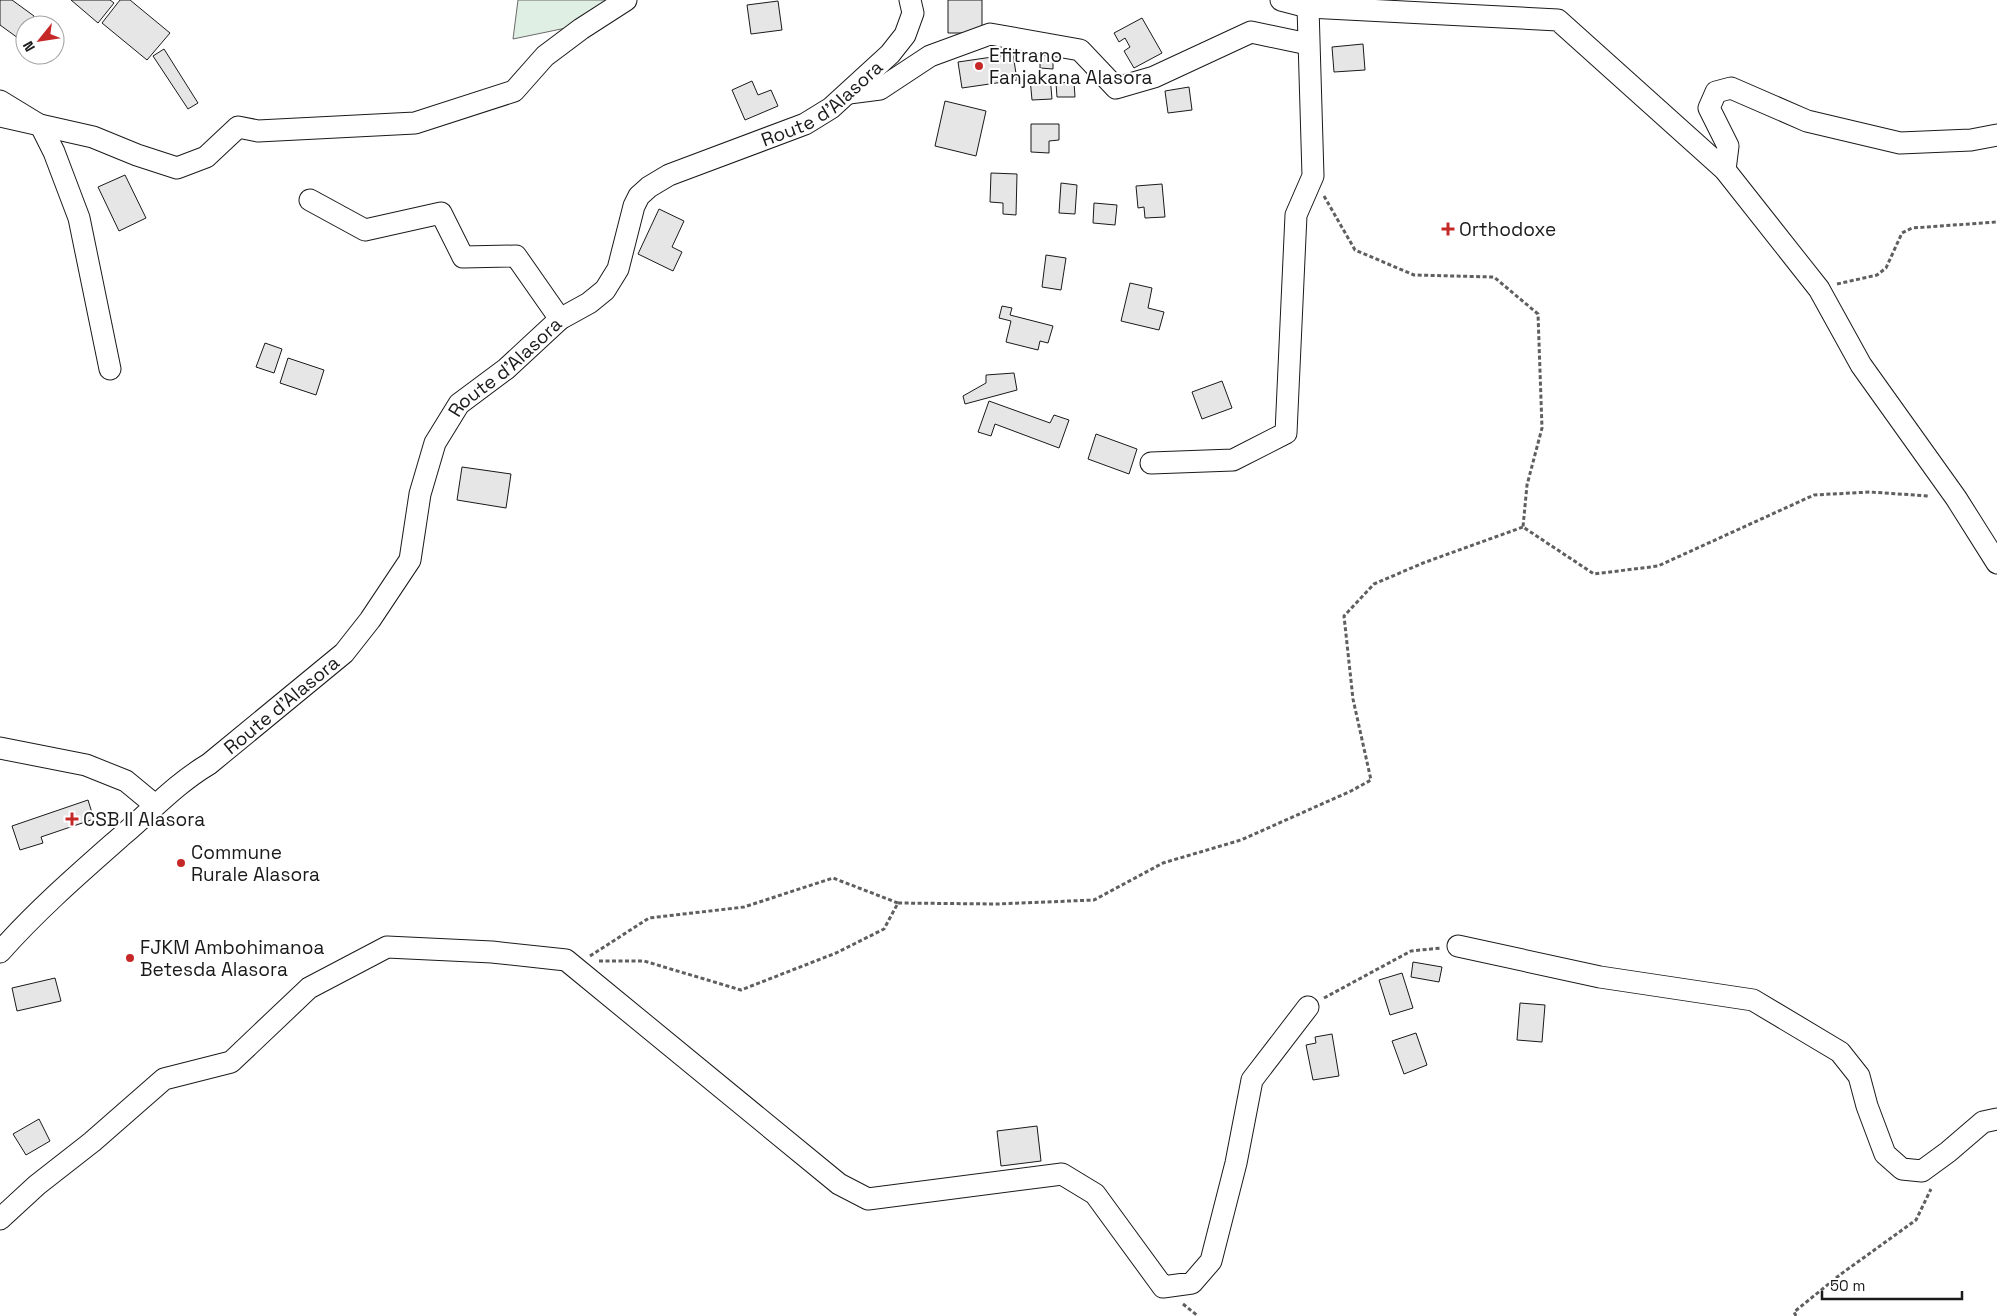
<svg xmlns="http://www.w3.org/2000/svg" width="1997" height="1316" font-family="'Space Grotesk',sans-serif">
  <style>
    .green { fill: #e0efe3; stroke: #6a6a6a }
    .building { fill: #e6e6e6; stroke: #1a1a1a }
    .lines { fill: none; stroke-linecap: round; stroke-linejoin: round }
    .minor-casing { stroke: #1a1a1a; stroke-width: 23 }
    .path { stroke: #5f5f5f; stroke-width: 3; stroke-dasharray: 4 2.5; stroke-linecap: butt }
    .minor { stroke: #fff; stroke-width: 21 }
    .poi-dot { fill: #c62828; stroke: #fff; stroke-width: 2 }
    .labels { text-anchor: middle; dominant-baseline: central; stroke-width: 4; stroke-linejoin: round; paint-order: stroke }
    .poi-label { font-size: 19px; fill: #1a1a1a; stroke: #fff; text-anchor: start }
    .street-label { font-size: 19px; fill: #1a1a1a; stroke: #fff }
  </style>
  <rect width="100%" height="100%" fill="#fff"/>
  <path class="green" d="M518,0H618L566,28L513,39Z"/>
  <path class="building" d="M0,0H12L34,16L27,25H25V28L18,38L0,25Z
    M71,0H110L114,3L98,23Z
    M120,0H130L170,33L147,60L102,23Z
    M948,0H982V33H948Z
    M778,1L782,30L751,34L747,5Z
    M1142,18L1162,53L1134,68L1124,51L1130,47L1125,38L1119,42L1114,33Z
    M1363,44L1365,70L1334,72L1332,47Z
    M164,49L198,103L188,109L153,56Z
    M1013,54L1017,80L962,88L958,62Z
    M1040,55H1053V69L1040,68Z
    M1050,76L1052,99L1032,100L1030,78Z
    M752,81L758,95L771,90L778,106L745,120L732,90Z
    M1074,82L1075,97H1057L1056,83Z
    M1189,87L1192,110L1168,113L1165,91Z
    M945,101L986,111L976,156L935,146Z
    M1031,124H1059V140L1049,141V153L1031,152Z
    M991,173L1017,174L1016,215L1003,214V203L990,202Z
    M125,175L146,218L119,231L98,187Z
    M1061,183L1077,185L1075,214L1059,213Z
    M1162,184L1165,217L1145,218L1144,207L1138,208L1136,186Z
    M1094,203L1117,205L1115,225L1093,223Z
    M659,209L684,221L672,247L682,252L673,271L638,254Z
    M1046,255L1066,258L1061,290L1042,287Z
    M1130,283L1152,288L1148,308L1164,312L1159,330L1121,321Z
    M1002,306L1012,308L1010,315L1053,326L1048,343L1040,341L1038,350L1006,342L1011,321L999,318Z
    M265,343L282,349L274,373L256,367Z
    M288,358L324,370L316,395L280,383Z
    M1014,373L1017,390L965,404L963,396L986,383V375Z
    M1222,381L1232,408L1202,419L1192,392Z
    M989,401L1050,423L1054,415L1069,420L1059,448L995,424L991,436L978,432Z
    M1096,434L1137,449L1129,474L1088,459Z
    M462,467L511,474L506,508L457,500Z
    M88,800L94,819L41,837L43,843L20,850L12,826Z
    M1413,962L1442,967L1439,982L1411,977Z
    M1402,973L1413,1008L1390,1015L1379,980Z
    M55,978L61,1001L17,1011L12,988Z
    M1520,1003L1545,1005L1542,1042L1517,1040Z
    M1416,1033L1427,1065L1404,1074L1392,1041Z
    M1332,1034L1339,1076L1313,1080L1306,1045L1316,1043L1315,1037Z
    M39,1119L50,1141L26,1155L13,1134Z
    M1037,1126L1041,1161L1001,1166L997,1131Z"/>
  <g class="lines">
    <g class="minor-casing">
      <g id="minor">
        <path d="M1281,0L1308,7L1558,20L1725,170L1819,289L1861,365L1956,498L1997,563"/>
        <path d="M849,93L880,89L930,56L990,34L1080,50L1116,88L1154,77L1251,32L1308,44"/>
        <path d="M0,101L41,126L54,152L79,218L110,369"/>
        <path d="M0,116L93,137L137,155L177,168L206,157L238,127L258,131L415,123L514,91L545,56L581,29L626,0"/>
        <path d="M1725,170L1728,146L1709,108L1716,92L1731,88L1807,121L1900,143L1971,140L1997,135"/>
        <path d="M310,200L365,230L441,213L463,257L516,256L560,319"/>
        <path d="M1151,463L1233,460L1286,433L1296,215L1313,176L1308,7"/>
        <path d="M0,748L86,765L126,781L155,805"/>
        <path d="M1458,946L1600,977L1753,1000L1840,1052L1859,1076L1867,1106L1885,1154L1902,1169L1922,1171L1948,1152L1983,1122L1997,1119"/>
        <path id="s1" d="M0,952C38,909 81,872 124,834C152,810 177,783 209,764L344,653L370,620L410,560L420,494L435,443L459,404L506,369L560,319L589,303L605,290L618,269L634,206L639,196L649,187L669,175L805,124L831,108L890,54L905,35L913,13L910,0"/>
        <path d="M0,1219L37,1185L92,1142L164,1079L231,1062L309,988L387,947L492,952L566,960L839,1184L868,1199L1062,1174L1095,1194L1163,1287L1192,1283L1211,1261L1236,1163L1252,1080L1308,1007"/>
      </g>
    </g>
    <path class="path" d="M1324,196L1355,250L1414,275L1494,277L1538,314L1542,428L1527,485L1523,527L1594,574L1658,566L1814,495L1870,492L1929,496
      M1837,284L1877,275L1886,268L1902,233L1912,228L1997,222
      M590,956L649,918L744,907L833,878L898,903
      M599,961H644L741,990L836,953L884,929L898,903L997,904L1094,900L1163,863L1241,840L1351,791L1371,780L1353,699L1344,616L1374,584L1423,563L1523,527
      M1324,998L1411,951L1441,948
      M1183,1304L1198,1316
      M1796,1316L1794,1312L1841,1274L1916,1220L1931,1189"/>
    <use href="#minor" class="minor"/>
  </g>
  <g class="poi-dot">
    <circle cx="979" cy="66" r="5"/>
    <path d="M1445.5 221.5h5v5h5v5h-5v5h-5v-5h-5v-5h5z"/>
    <path d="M69.5 811.5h5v5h5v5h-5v5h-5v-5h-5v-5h5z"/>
    <circle cx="181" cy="863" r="5"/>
    <circle cx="130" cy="958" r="5"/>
  </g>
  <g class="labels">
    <g class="poi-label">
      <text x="989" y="55">Efitrano<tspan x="989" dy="22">Fanjakana Alasora</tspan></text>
      <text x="1459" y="229">Orthodoxe</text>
      <text x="83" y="819">CSB II Alasora</text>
      <text x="191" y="852">Commune<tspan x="191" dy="22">Rurale Alasora</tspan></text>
      <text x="140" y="947">FJKM Ambohimanoa<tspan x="140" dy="22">Betesda Alasora</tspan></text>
    </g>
    <g class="street-label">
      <text stroke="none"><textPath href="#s1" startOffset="1230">Route d'Alasora</textPath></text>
      <text stroke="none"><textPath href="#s1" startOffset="795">Route d'Alasora</textPath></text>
      <text stroke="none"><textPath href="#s1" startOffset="375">Route d'Alasora</textPath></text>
    </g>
  </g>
  <g transform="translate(40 40) rotate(240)"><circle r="24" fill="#ffffff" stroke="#a3a3a3"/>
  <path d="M0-4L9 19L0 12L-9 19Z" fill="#c62828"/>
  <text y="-8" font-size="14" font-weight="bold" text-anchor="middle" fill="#1a1a1a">N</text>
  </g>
  <path d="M1822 1291v8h140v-8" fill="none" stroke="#1a1a1a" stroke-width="2.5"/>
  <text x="1830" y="1291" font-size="15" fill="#1a1a1a" stroke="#ffffff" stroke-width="4" paint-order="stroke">50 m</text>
</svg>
